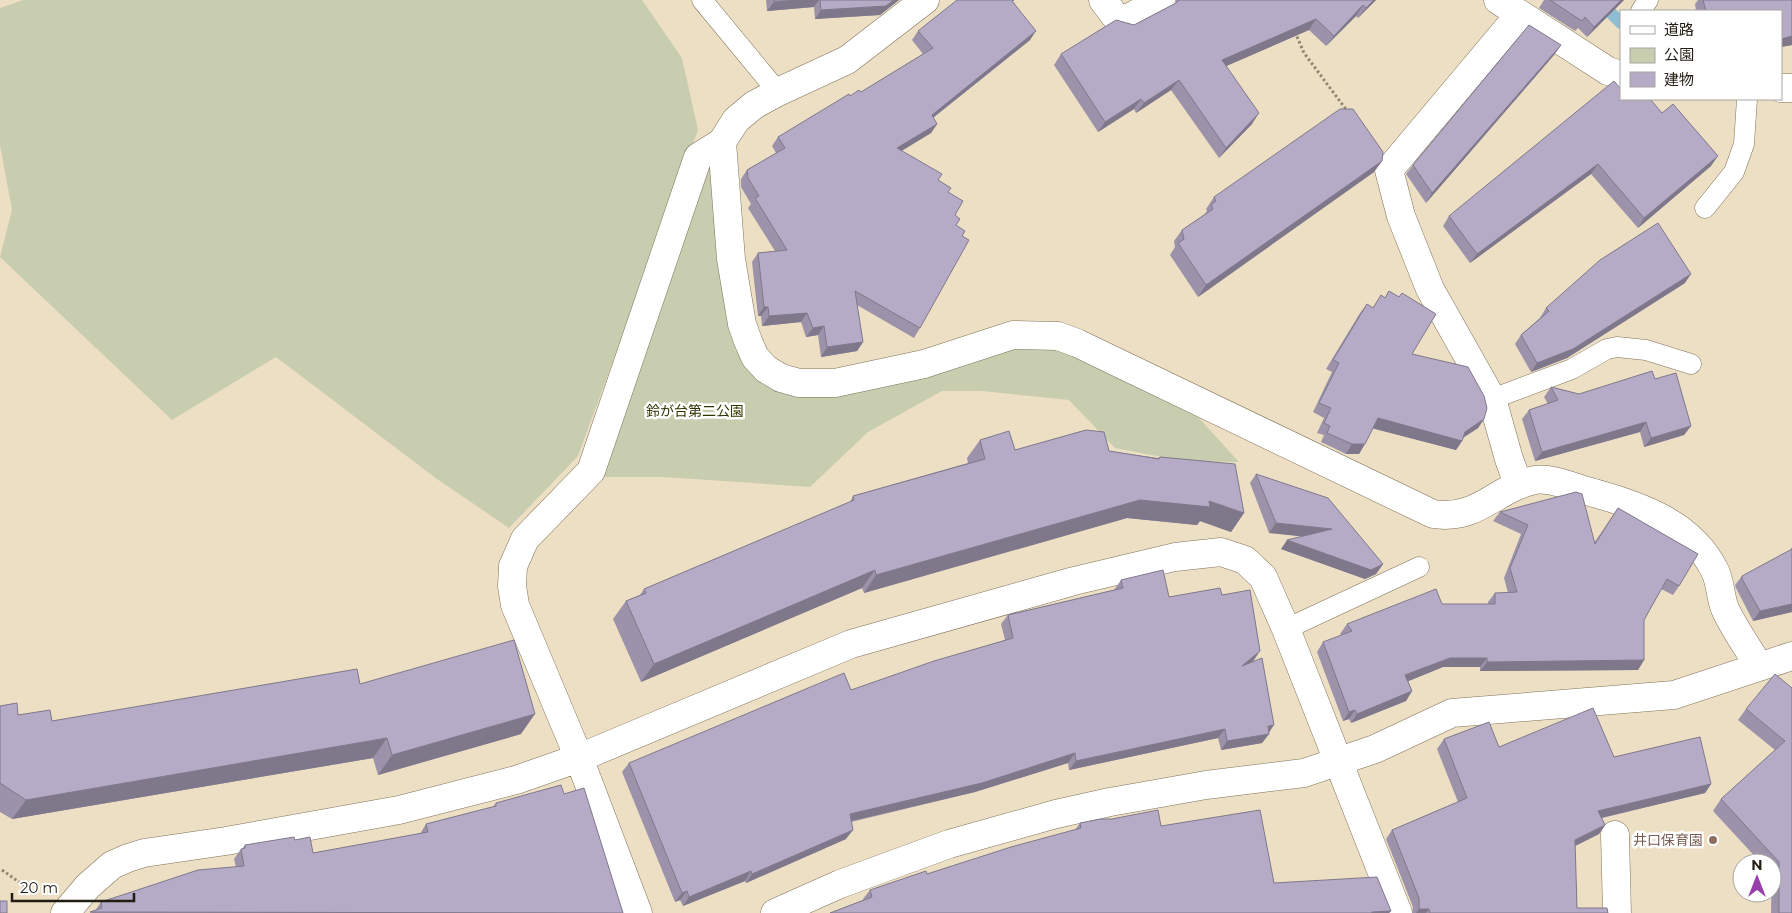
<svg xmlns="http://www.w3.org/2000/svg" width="1792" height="913" font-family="Montserrat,'Noto Sans JP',sans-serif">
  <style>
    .green { fill: #c8cdaf }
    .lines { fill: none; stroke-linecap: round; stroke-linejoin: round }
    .stream { stroke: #8cbdd3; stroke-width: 12 }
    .service-casing { stroke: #7f7259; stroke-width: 21 }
    .minor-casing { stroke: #7f7259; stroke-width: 29 }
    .path { stroke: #908672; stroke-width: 3; stroke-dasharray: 2.5 2.5; stroke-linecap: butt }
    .service { stroke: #fff; stroke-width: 20 }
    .minor { stroke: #fff; stroke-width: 28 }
    .wall { fill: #9c93aa }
    .shaded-wall { fill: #7f788b }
    .building { fill: #b5abc6; stroke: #7f788b }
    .education-dot { fill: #8d6e63; stroke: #fff; stroke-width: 2 }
    .labels { text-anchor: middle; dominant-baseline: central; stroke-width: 5; stroke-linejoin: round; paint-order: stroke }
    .park-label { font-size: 14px; fill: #313500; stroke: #fff }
    .education-label { font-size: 14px; fill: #785e54; stroke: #fff; text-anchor: end }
  </style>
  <rect width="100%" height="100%" fill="#eddfc3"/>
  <path class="green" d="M23,0H642L682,58L698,130L578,456L509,528L437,479L276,357L172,420L0,257L12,210L0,145V8Z
    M709,159L730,328L736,351L744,364L802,395L832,397L928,377L1014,343L1077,353L1199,418L1239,462L1182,461L1115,448L1069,400L982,391H942L868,432L810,487L664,477H601Z"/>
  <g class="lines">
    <path class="stream" d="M1598,0L1621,23"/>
    <g class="service-casing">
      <path id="service" d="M702,0L778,92
        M1641,11L1648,0
        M1705,208L1734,172L1744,144L1747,99
        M1492,399L1572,369L1607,349L1617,347L1646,350L1691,364
        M1286,629L1419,567"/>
    </g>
    <g class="minor-casing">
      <path id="minor" d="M925,0L847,60L778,92L754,105L736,120L722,142L731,259L742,324L748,341L755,357L766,369L781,378L799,383H835L924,364L1013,335L1058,336L1077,343L1433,514C1479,521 1495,488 1535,480C1552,477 1577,489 1594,493C1641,506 1692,524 1715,571C1721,583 1720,599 1726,611C1735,630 1749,649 1759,667
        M1103,0L1115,16L1125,20L1161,0
        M1498,0L1608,71L1621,75
        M1781,88H1792
        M1518,484L1509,459L1492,399L1430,289L1401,216L1389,170L1519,15
        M1615,835L1617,913
        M65,913L88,886L112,865L128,858L144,853L226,841L399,810L516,780L579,758L851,644L1074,581L1175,557L1221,552L1245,560L1263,577L1286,629L1398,913
        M638,913L579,758L515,605L512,586L513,566L525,539L591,471L698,157L722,142
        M775,913L840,884L949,844L1056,814L1110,802L1206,785L1304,773L1375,749L1452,713L1674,695L1792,656"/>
    </g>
    <path class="path" d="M1295,32L1304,53L1348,112
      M2,870L36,894"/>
    <use href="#service" class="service"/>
    <use href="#minor" class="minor"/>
  </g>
  <path class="wall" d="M766,0H899L880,15L815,19L814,7L767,11Z
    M1176,0H1376L1358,18L1356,16L1326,46L1309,30L1226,66L1252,124L1219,158L1171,90L1136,113L1134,109L1098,132L1054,65L1061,54L1134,25L1176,3Z
    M1544,0H1624L1587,37L1578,28L1575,31L1539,8Z
    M1698,0H1792V45L1781,47V11H1696L1695,4Z
    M1014,2L1030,40L933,118L937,124L931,133L901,151L938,180L948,192L955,215L956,225L920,328L914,338L857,305L863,342L857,351L821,357L818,335L806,337L801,322L762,326L761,316H758L752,262L758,253L775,251L748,208L751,204L741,187V179L747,170L776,153L772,146L778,137L850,96L861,92L923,54L912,40L918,31Z
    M1561,45L1554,55L1426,203L1406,174L1413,165Z
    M1621,99L1662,113L1711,166L1638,228L1591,174L1470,263L1443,226L1449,216Z
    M1382,161L1374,172L1198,297L1170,255L1175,247L1174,241L1182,230L1204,215L1207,211L1206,209L1214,197Z
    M1685,283L1567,358L1531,372L1515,344L1521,335L1540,318L1546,308Z
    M1389,291L1412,354L1484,419L1478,428L1463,438L1462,441L1456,450L1373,428L1359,454H1346L1321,442L1324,435L1317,433L1324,418L1313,412L1332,372L1326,369L1360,313L1367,304L1373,308L1381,295L1385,298Z
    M1655,379L1691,426L1684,435L1644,447L1640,432L1535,461L1522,419L1529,410L1548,404L1544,397L1551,387L1579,394Z
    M980,440L1015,450L1109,451L1158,458L1160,457L1244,513L1231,532L1200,521L1197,525L1127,518L864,593L862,588L641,682L613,619L626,601L640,595L644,589L850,502L853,496L968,463L967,458Z
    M1256,474L1383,564L1376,574L1365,579L1281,549L1303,536L1269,533L1250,483Z
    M1618,508L1679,586L1673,595L1661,589L1644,620V660L1638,670L1480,671V667H1443L1408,681L1412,691L1406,701L1351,723L1349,719L1343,721L1317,652L1323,642L1342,635L1340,634L1347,624L1442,604H1488V602L1495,593H1508L1504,578L1521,534L1493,521L1500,512L1594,543Z
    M1792,547V612L1753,621L1736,588L1735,585L1742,576L1790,551Z
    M1121,580L1169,597L1222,595L1254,660L1251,663L1269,734L1262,743L1221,750L1218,738L1069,770L1068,763L975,792L851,822L846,839L746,883L745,881L683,906L680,900L675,902L622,772L629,763L1005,640L1001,624L1008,615L1114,590Z
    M360,684L521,734L378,775L373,758L12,819L0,812V706L18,715L52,721Z
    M1792,688V913H1771L1772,863H1761L1713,811L1721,799L1775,750L1738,720L1746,709Z
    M1444,739L1499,747L1614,757L1711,784L1705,793L1602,818L1605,825L1599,834L1575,846L1577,908L1608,913H1412L1413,907L1386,839L1392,830L1458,802L1437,749Z
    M564,794L623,913H90L95,911L101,902L236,867L234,859L241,849H242L245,845L295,840L313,853L420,834L426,824L493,807L496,803Z
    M1080,823L1161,826L1274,883L1391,911L1389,913H830L863,900V899L870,890L927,874L1075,830Z"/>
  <path class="shaded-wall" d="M797,0H819L814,7L767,11L774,2Z
    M894,0H899L880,15L815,19L821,10Z
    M1374,0H1376L1358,18L1366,8Z
    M1621,0H1624L1587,37L1594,27Z
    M1363,5L1356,16L1326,46L1334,36Z
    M1316,19L1309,30L1215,71L1222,60Z
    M1036,31L1030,40L925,124L932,115Z
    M1792,36V45L1781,47V39Z
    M1561,45L1554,55L1426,203L1432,193Z
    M1179,80L1171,90L1136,113L1144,103Z
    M1141,99L1134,109L1098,132L1105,122Z
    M1259,113L1252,124L1219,158L1226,148Z
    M937,124L931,133L890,158L897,148Z
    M1718,156L1711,166L1638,228L1644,218Z
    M1382,161L1374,172L1198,297L1206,285Z
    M1598,164L1591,174L1470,263L1477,254Z
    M1691,274L1685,283L1567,358L1531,372L1537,363Z
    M764,307H768L761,316H758Z
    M807,313L801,322L762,326L769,316Z
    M824,326L818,335L806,337L813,328Z
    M863,342L857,351L821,357L827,347Z
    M1378,418L1465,432L1484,419L1478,428L1459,440L1462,441L1456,450L1371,428Z
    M1646,422L1640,432L1535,461L1542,452Z
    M1691,426L1684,435L1644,447L1651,438Z
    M1352,444H1365L1359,454H1346Z
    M1140,500L1209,501L1244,513L1231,532L1200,521L1197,525L1127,518L864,593L876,575Z
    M1276,523L1332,529L1325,539L1269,533Z
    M1287,540L1383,564L1376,574L1365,579L1281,549Z
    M875,570L862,588L641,682L654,664Z
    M1792,604V612L1753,621L1760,611Z
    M1260,651L1254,660L1235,675L1242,666Z
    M1450,658H1487L1480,667H1443L1399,685L1405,675Z
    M1644,660L1638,670L1480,671L1487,662Z
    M1412,691L1406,701L1351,723L1357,714Z
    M1355,710L1349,719L1343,721L1349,712Z
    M535,714L521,734L378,775L392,755Z
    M1274,725L1268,734V726Z
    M1225,729L1218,738L1069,770L1076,761Z
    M1269,734L1262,743L1221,750L1227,741Z
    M387,738L373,758L12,819L26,800Z
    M1075,753L1068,763L975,792L843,823L850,814Z
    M1711,784L1705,793L1592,820L1598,811Z
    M1605,825L1599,834L1569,849L1575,840Z
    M853,830L846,839L746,883L752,874Z
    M751,871L745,881L683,906L689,897Z
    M687,891L680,900L675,902L682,893Z
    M1419,909H1429L1426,913H1416Z
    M1391,911L1389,913H1371L1372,912Z"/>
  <path class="building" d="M774,0H797L774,2Z
    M820,0H894L886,6L821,10Z
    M957,0H1014L1012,1L1036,31L932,115L937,124L897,148L942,174L938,180L951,188L948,192L963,201L955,215L960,219L956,225L965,231L962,236L969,240L920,328L855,291L863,342L827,347L824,326L813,328L807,313L769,316L768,307H764L758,253L787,250L755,198L759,196L748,178L747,170L785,148L778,137L849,94L850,96L859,90L861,92L933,48L918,31Z
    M1179,0H1374L1366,8L1363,5L1334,36L1316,19L1222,60L1259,113L1226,148L1179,80L1144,103L1141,99L1105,122L1061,54L1116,20L1134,25L1176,3Z
    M1550,0H1621L1594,27L1585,17L1582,21Z
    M1703,0H1792V36L1781,39V11H1706Z
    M1529,25L1561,45L1432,193L1413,165Z
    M1614,81L1621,89V99H1650L1662,113L1673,104L1718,156L1644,218L1598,164L1477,254L1449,216Z
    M1340,109H1353L1383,152L1382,161L1206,285L1178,243L1184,239L1182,230L1213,209L1211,205L1216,201L1214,197Z
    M1658,223L1691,274L1573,349L1537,363L1521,335L1549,311L1546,308L1600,260Z
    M1389,291L1399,297L1402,293L1436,314L1412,354L1468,367L1484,396L1487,408L1484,419L1465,432L1462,441L1378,418L1365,444H1352L1327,433L1330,426L1324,423L1331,408L1319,403L1339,363L1333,360L1367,304L1373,308L1381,295L1385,298Z
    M1652,371L1655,379L1676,373L1691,426L1651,438L1646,422L1542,452L1529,410L1558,400L1551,387L1579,394Z
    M1086,430L1104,432L1109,451L1159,459L1160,457L1235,464L1244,513L1209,501L1210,507L1140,500L876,575L875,570L654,664L626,601L646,593L644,589L854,500L853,496L985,459L980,440L1009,431L1015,450Z
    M1256,474L1328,498L1383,564L1371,570L1287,540L1332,529L1276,523Z
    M1576,492L1582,494L1595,544L1618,508L1698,554L1679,586L1667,579L1644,620V660L1487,662V658H1450L1405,675L1412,691L1357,714L1355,710L1349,712L1323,642L1352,631L1347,624L1436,589L1442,604H1495V593L1517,592L1510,568L1528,525L1500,512Z
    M1792,549V604L1760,611L1742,579V576Z
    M1163,570L1169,597L1220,588L1222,595L1250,590L1260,651L1242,666L1262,658L1274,725L1268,726L1269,734L1227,741L1225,729L1076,761L1075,753L982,783L850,814L853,830L752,874L751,871L689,897L687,891L682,893L629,763L844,673L851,690L934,661L1013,638L1008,615L1123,588L1121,580Z
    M514,640L535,714L392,755L387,738L26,800L0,783V706L17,703L18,715L50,710L52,721L357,669L360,684Z
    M1775,674L1792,688V913H1779V862L1721,799L1785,741L1746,709Z
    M1593,708L1614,757L1700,737L1711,784L1598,811L1605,825L1575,840L1577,908H1607L1608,913H1430L1429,909H1419V898L1392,830L1467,798L1444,739L1489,722L1499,747Z
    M561,785L564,794L584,788L623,913L90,912L102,908L101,902L198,870L244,866L241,849L245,848V845L294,837L295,840L310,837L313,853L428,832L426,824L496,806V803Z
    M1158,810L1161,826L1260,810L1274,883L1377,877L1391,911L1372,912V913H830L872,897L870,890L926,871L927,874L1011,847L1081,828L1080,823L1101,819H1112Z
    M0,901H7V913H0Z"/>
  <circle class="education-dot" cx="1713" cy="840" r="5"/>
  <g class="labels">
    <g class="park-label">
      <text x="695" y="411">鈴が台第二公園</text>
    </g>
    <g class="education-label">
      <text x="1703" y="840">井口保育園</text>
    </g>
  </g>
  <rect x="1620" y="10" width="162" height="90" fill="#ffffff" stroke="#a7a5a1"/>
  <rect x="1630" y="26" width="25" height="8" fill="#ffffff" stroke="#a7a5a1"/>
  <text x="1664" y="35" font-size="15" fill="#221d13">道路</text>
  <rect x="1630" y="48" width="25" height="15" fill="#c8cdaf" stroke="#a7a5a1"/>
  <text x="1664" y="60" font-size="15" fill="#221d13">公園</text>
  <rect x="1630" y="72" width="25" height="15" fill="#b5abc6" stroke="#a7a5a1"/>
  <text x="1664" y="85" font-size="15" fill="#221d13">建物</text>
  <g transform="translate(1757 878)"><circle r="24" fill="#ffffff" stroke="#a7a5a1"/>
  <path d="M0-4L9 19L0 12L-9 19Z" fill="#973eaa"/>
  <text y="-8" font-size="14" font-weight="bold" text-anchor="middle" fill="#221d13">N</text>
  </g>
  <path d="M12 893v8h122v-8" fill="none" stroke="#221d13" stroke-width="2.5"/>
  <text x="20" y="893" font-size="15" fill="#221d13" stroke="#ffffff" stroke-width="4" paint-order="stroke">20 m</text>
</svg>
